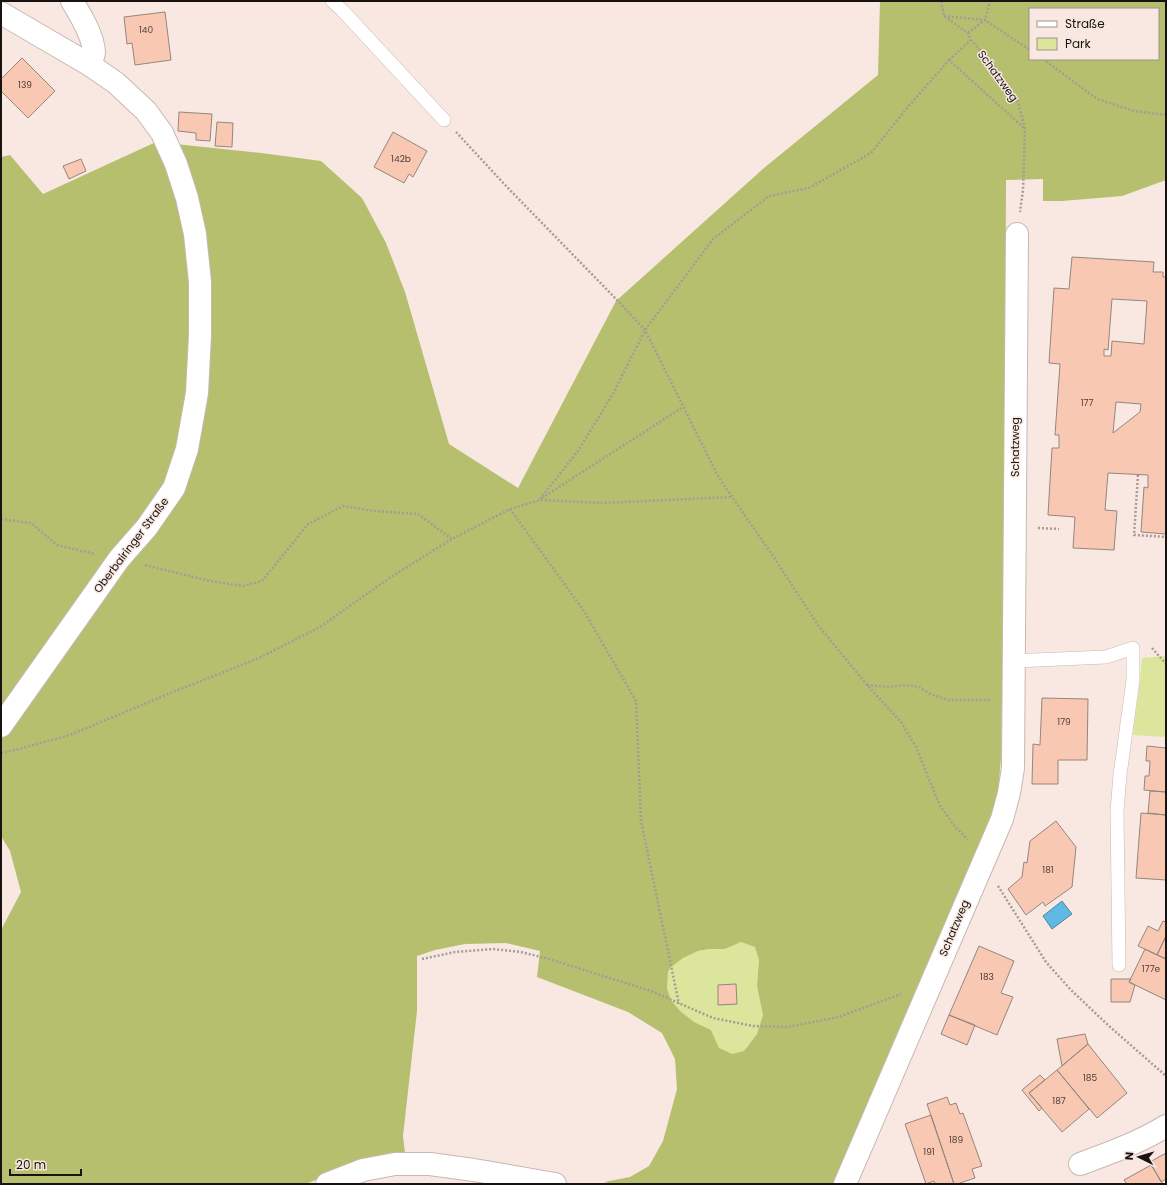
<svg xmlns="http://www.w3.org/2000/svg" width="1167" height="1185" font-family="Poppins,sans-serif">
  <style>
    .green { fill: #dbe59b }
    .forest { fill: #b5bf6e; fill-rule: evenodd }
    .water { fill: #5fb9e3; stroke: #4a87a4 }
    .building { fill: #f9c8b2; stroke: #94867f; fill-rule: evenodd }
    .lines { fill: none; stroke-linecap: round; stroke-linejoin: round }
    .lane-casing { stroke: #c7b8b1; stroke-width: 14 }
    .street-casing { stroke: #c7b8b1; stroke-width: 24 }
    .secondary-casing { stroke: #c7b8b1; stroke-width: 24 }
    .path { stroke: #a79b96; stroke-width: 2.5; stroke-dasharray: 2 2; stroke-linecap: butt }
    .lane { stroke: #fff; stroke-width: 13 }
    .street { stroke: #fff; stroke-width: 22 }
    .secondary { stroke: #fff; stroke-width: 22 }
    .labels { text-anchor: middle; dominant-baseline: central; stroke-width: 3; stroke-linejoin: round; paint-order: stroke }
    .number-label { font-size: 9px; fill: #504039 }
    .street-label { font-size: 11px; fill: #181311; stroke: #f8e8e1 }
  </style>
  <rect width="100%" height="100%" fill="#f8e8e1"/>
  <path class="green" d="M1166,656V737L1133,735L1139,689L1142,658Z
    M741,942L755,947L759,960L757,986L763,1015L757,1034L744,1051L732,1055L719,1048L711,1030L694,1022L680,1012L671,1000L667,987L668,972L670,968L683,958L698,951L709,949H725Z"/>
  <path class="forest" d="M880,1H1166V180L1122,196L1062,201H1043V179L1006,180L1004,593L1001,758L998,793L990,821L855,1136L833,1184H614L604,1182L630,1177L649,1166L663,1141L677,1089L675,1059L662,1033L628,1012L537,977L540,951L506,943L465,944L435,950L417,956V1011L403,1136L405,1153L361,1161L306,1184H1V930L21,892L10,851L1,836V739L13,723H1V157L10,155L43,194L156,142L261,153L321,161L362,198L386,243L405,292L449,444L518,488L616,301L764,168L878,75ZM1030,9H1158V59H1030ZM741,942L755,947L759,960L757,986L763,1015L757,1034L744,1051L732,1054L719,1048L711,1030L694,1022L680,1011L671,1000L667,988L668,972L670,968L683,958L698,951L709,949H725Z"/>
  <path class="water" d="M1062,901L1072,914L1052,929L1043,916Z"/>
  <path class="building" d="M165,12L171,60L135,65L132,43L127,44L124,17Z
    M22,58L55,91L28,118L1,91V79Z
    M179,112L212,114L210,141L196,140V133L178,131Z
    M217,122L233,123L232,147L215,146Z
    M393,132L427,151L413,177L409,174L404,183L374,167Z
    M81,159L86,171L69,179L63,166Z
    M1072,257L1154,262L1153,272H1163V277H1166V534L1141,532L1144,487L1148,488V475L1108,473L1105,510L1117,511L1114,550L1073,548L1075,517L1048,515L1052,448H1059V435H1055L1060,364L1049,363L1054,288L1069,289ZM1112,299L1147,301L1144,344L1112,341L1111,356H1104V349L1108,350ZM1116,402L1141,404L1140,412L1113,433Z
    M1042,698L1088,699L1087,760H1058V784H1032L1033,744L1040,745Z
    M1147,746L1166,748V792L1144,790L1145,776H1149L1150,761H1146Z
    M1150,791L1166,792V815L1148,813Z
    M1141,813L1166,815V880L1136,878Z
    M1056,821L1076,847L1072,887L1045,906L1043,902L1026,915L1008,889L1022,877L1024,862L1027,863L1030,841Z
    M1163,921L1166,922V936L1157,955L1138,946L1148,926L1158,931Z
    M1166,936V959L1157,955Z
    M979,946L1014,961L1001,993L1013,997L997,1035L949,1015Z
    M1145,949L1166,959V1000L1129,982Z
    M1111,979H1131L1129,982L1135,985L1130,1002H1111Z
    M736,984L737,1004L718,1005V985Z
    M949,1015L975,1025L967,1045L941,1034Z
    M1085,1034L1088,1044L1062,1066L1057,1039Z
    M1088,1044L1127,1093L1097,1118L1057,1070Z
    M1057,1070L1089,1109L1062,1132L1029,1093Z
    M1040,1075L1045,1080L1029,1093L1042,1108L1039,1111L1022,1090Z
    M947,1097L950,1105L956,1103L960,1114L963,1113L982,1166L972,1169L975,1178L957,1184H954L927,1104Z
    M931,1115L954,1184H935L934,1181L926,1184L905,1124Z
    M1166,1153V1179L1161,1182L1150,1162Z
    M1151,1165L1163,1184H1127L1124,1180Z"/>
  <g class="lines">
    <g class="lane-casing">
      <path id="lane" d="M332,1L342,10L444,120
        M1013,661L1106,657L1133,648V680L1120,775L1117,811L1119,965"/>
    </g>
    <g class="street-casing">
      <path id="street" d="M72,1C80,14 94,37 94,53C93,57 91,61 90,65
        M1080,1164C1110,1153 1140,1142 1166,1126
        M845,1184L1002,819L1009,793L1013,768L1017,234"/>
    </g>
    <g class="secondary-casing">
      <path id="secondary" d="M1,13L90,65L116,83L146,111L162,133L176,164L187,198L195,234L200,282V335L197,393L187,449L174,488L147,527L119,559L1,726
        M327,1184L363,1170L395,1164H430L474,1170L555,1184"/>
    </g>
    <path class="path" d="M941,1L944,16L968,33L971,40L994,66L1018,102L1025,129L1023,190L1020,212
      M944,16L985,20L1030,50
      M968,33L985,20L990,1
      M1043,59L1097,99L1134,111L1166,115
      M949,60L971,40
      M456,132L507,187L617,300L645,330L719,478L773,556L818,625L867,685L901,722L916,747L940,806L953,824L968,840
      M1138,475L1134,535L1166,537
      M542,498L683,407
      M540,499L578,451L614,392L645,330L713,239L769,196L809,188L871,153L907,108L949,60L1025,129
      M510,509L584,611L636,701L641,821L679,1004
      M1,519L31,523L57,545L95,554
      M1038,528L1059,529
      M145,565L210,581L243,586L262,581L308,524L343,506L375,511L418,514L452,539
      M1152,648L1166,664
      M867,685L889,687L906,685L919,687L932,695L949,700H991
      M1,753L15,750L70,735L173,692L257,659L320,627L391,577L452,539L510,509L540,500L602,503L732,497
      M998,886L1046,962L1070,989L1109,1026L1166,1076
      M422,959L455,952L493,949L521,952L549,959L651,991L713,1018L753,1026L787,1027L839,1017L901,994"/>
    <use href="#lane" class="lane"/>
    <use href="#street" class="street"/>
    <use href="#secondary" class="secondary"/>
  </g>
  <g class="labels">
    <g class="number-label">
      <text x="146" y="30">140</text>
      <text x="25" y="85">139</text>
      <text x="401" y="159">142b</text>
      <text x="1087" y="403">177</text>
      <text x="1064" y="722">179</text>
      <text x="1048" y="870">181</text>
      <text x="1151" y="969">177e</text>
      <text x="987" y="977">183</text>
      <text x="1090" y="1078">185</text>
      <text x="1059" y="1101">187</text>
      <text x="956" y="1140">189</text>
      <text x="929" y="1152">191</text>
    </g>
    <g class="street-label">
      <text transform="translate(998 76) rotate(54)">Schatzweg</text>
      <text transform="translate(1015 447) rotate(-90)">Schatzweg</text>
      <text transform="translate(131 545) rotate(-53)">Oberbairinger Straße</text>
      <text transform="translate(954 928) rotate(-67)">Schatzweg</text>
    </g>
  </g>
  <rect width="1167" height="1185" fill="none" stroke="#181311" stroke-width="4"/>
  <rect x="1029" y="8" width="130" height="52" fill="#f8e8e1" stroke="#9e938e"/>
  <rect x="1037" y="21" width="20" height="6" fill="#ffffff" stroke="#9e938e"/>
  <text x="1065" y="28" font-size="12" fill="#181311">Straße</text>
  <rect x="1037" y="38" width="20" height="12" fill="#dbe59b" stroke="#9e938e"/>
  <text x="1065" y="48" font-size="12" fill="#181311">Park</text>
  <g transform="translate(1139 1157) rotate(275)" stroke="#f8e8e1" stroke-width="3" paint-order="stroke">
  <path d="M0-3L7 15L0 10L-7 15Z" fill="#181311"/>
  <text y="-6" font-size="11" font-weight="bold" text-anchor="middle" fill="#181311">N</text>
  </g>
  <path d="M10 1169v6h71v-6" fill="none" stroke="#181311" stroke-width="2"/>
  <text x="16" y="1169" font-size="12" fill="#181311" stroke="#f8e8e1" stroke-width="3" paint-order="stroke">20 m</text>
</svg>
